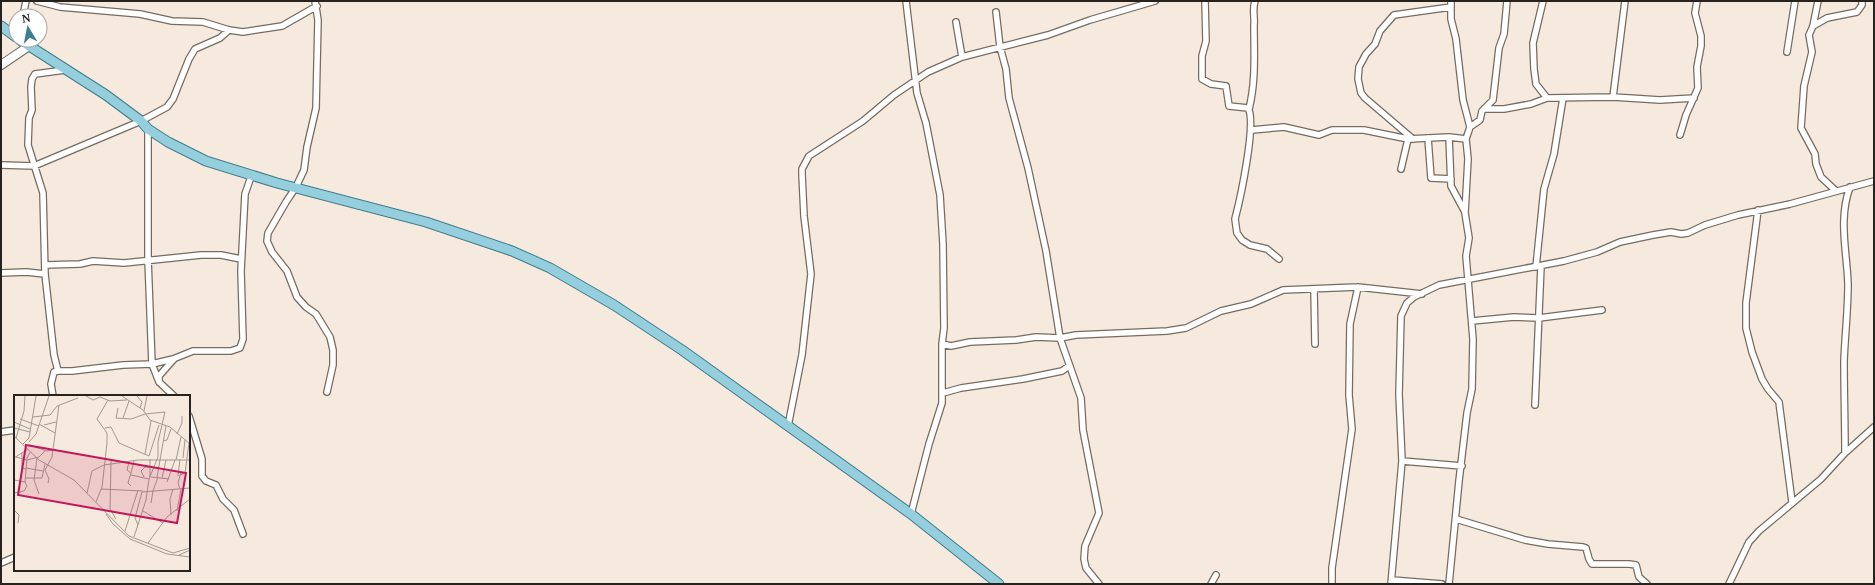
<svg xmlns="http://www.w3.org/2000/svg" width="1875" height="585" font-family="'PT Serif',serif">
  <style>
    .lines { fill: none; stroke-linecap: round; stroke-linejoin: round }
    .street-casing { stroke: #766b60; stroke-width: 8 }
    .secondary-casing { stroke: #766b60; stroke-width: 10 }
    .primary-casing { stroke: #417d8c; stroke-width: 11 }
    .street { stroke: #fff; stroke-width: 5.5 }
    .secondary { stroke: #fff; stroke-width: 8 }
    .primary { stroke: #95cedd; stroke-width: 9 }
    .inset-road { fill: none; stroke: #a39991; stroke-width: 1 }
    .view { fill: #c2185b; fill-opacity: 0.15; stroke: #c2185b; stroke-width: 2 }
    .inset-edge { fill: none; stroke: #27221e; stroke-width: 2 }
  </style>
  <rect width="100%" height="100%" fill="#f6e9dd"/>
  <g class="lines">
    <g class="street-casing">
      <path id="street" d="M37,1L60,7L140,14L172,21L203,22L229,30L243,32L282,26L317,6
        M315,1L318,20L316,108L307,147L304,170L296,187L286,202L268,233L267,241L272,252L287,271L297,297L306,307L316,314L330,337L333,350V365L327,392
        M906,1L917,93L926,123L940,195L943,244L944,328L942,344V403L929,444L911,514
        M1205,1L1206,41L1202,56V79L1211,84L1226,86L1229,106L1248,108C1257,122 1240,200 1235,219L1237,233L1242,240L1250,245L1267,249L1279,259
        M1451,1V19L1456,39L1463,100L1470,127
        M1543,1L1533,43L1534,69L1536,84L1547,98
        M1818,1L1813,26L1809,35L1812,52L1804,86L1801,128L1815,154L1816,164L1821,177L1836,191
        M996,12L1000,47L1006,69L1009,98L1028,168L1046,251L1060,338L1081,398L1083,430L1099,513L1085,546L1084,559L1086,568L1099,584
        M23,16L26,1
        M956,22L962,57
        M1813,26L1827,18L1857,12L1862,5V1
        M1787,52L1795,1
        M1613,97L1625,1
        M1249,109C1256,81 1254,54 1254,25C1255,17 1252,10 1255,1
        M1484,109H1504L1531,104L1547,98L1613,97L1660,100L1694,98
        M148,129V259L152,364L159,382
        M1252,130L1284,127L1319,135L1332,130H1364L1408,139L1449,137L1466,139
        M1680,135L1686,115L1698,88L1697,67L1701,46V36L1695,13L1697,1
        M1449,137L1451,186L1465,212
        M1428,138L1431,178L1451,179
        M1413,139L1365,98L1361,93L1358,79L1359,67L1366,54L1375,44L1380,31L1394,15L1451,7
        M1,165L34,166L141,121L167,107L173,99L189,59L195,49L220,38L229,30
        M1401,169L1408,139
        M1758,210L1746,303V328L1752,352L1762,379L1768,389L1779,402L1792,502
        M45,265L80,264L93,261L124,263L201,255H221L241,259
        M1536,267L1544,189L1554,154L1563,98
        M1,273L26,272L45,274
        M1314,289L1315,344
        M1472,321L1514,317L1539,318L1602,310
        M942,344L951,346L970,342L1016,340L1036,337L1060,338L1076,335L1167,331L1186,328L1221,311L1251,304L1283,290L1358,287L1422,294
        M58,371H72L123,365L152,364L173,359L193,351H231L240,348L243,339L241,271L245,194L252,174
        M943,393L961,388L1023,379L1062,371L1069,366
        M53,396L51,384L54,372L58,371L54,355L45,274L43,193L28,145L29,118L32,110L31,87L32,79L35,74L65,70
        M174,396L159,382V376L174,359
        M1535,405L1541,266
        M189,416L202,459V476L206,481L216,485L223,499L234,510L243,534
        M788,426L802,355L811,274L804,216L802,174V169L809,156L863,121L894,95L928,72L962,57L1048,35L1090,20L1155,1
        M1,432L15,430
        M1845,453C1845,422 1844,392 1844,361C1845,335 1848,310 1848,284C1847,252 1838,219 1850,187
        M1402,461L1462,466
        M1456,519L1525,540L1548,544L1583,547L1586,548L1589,559L1592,564H1629L1636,565L1639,577L1647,584
        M1,563L15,557
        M1392,580L1442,584
        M1211,584L1216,575
        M1332,584V568L1352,429L1349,395L1350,324L1358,287
        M1391,584L1402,461L1399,394L1401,316L1407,303L1414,297L1439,285L1564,261L1597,252L1620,242L1653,235L1671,232L1681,234L1688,233L1705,225L1738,215L1790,204L1874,181
        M1449,584L1459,481L1467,413L1472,389L1473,339L1466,256L1469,238L1465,213L1468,159L1466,139L1470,127L1480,120L1482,111L1493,100L1499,48L1504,34L1507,1
        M1729,584L1749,542L1759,531L1821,479L1845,453L1874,427"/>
    </g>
    <g class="secondary-casing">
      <path id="secondary" d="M1,65L29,46"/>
    </g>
    <g class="primary-casing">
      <path id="primary" d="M1,26L16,37
        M20,40L106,95L141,121L148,129L168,142L206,161L277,183L426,222L512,251L550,268L614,305L682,350L911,514L999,584"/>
    </g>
    <use href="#street" class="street"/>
    <use href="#secondary" class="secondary"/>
    <use href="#primary" class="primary"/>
  </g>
  <g transform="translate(14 395)">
    <rect width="176" height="176" fill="#f6e9dd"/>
    <path class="inset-road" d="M72,1L79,5L86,2L96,6L113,5M108,1L129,15L136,25L156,32L176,49M123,1L128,7L126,13M104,13L102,23L117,24L131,19M130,16L133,1M19,22L36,20L43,11L64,3M109,23L115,6M6,24L25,31M0,27L16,34M25,29L41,38M30,30L42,27M0,33L16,37M91,33L97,32L105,48L135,61M163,39L168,28V21M0,41L25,65L60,85L115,141L159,158L176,153M2,43L10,16L11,1M149,46L153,45L157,34M15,47L22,39L35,1M9,49L15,43L22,1M15,50L33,56L39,55M8,58V73L12,74M131,59L137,26M135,61L145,30M2,62L13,65L25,62L31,56M0,63L14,54M169,63L171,45M162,65L167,42M97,66L96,114L102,124M115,67L113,75L117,78L114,88L117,91M12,73L29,76M117,78L120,66M117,80L135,84M166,80L171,78L175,48M164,81L166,64M130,82L127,76L131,72H136M136,82V64M137,82L155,84M143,82L152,31M12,83H28L31,69M148,83L152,65M0,85L11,87L13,63L16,57M20,85L23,63M20,85L25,99M153,87L161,65M34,88L35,84L31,75L38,62L45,10M87,94L129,96M166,94L164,88L167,77M139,96L144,82M0,98L10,96L13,91L11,87M73,98L78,76L90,70L124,65H176M82,107L88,92L93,48V38L83,24L94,5M137,108L139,96M0,115L5,120L4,128M129,116L149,128M163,116L167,94M92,119L99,129L116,144L153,159L176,162M157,120L156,104L159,94M124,130L121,123L128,97L176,93M111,136L124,95M120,142L132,105L135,84L144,62V47L151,17L131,19M134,148L153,122L176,104M165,160L176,155"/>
    <path class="view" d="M12,50L172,78L163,128L4,100Z"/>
    <rect width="176" height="176" class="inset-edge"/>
  </g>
  <rect width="1875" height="585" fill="none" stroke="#27221e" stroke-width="4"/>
  <g transform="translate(28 28) rotate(350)"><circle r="19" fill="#ffffff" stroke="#a9a7a5"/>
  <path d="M0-3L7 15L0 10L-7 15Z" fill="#3d7f91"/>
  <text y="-6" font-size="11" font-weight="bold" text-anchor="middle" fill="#27221e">N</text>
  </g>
</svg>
